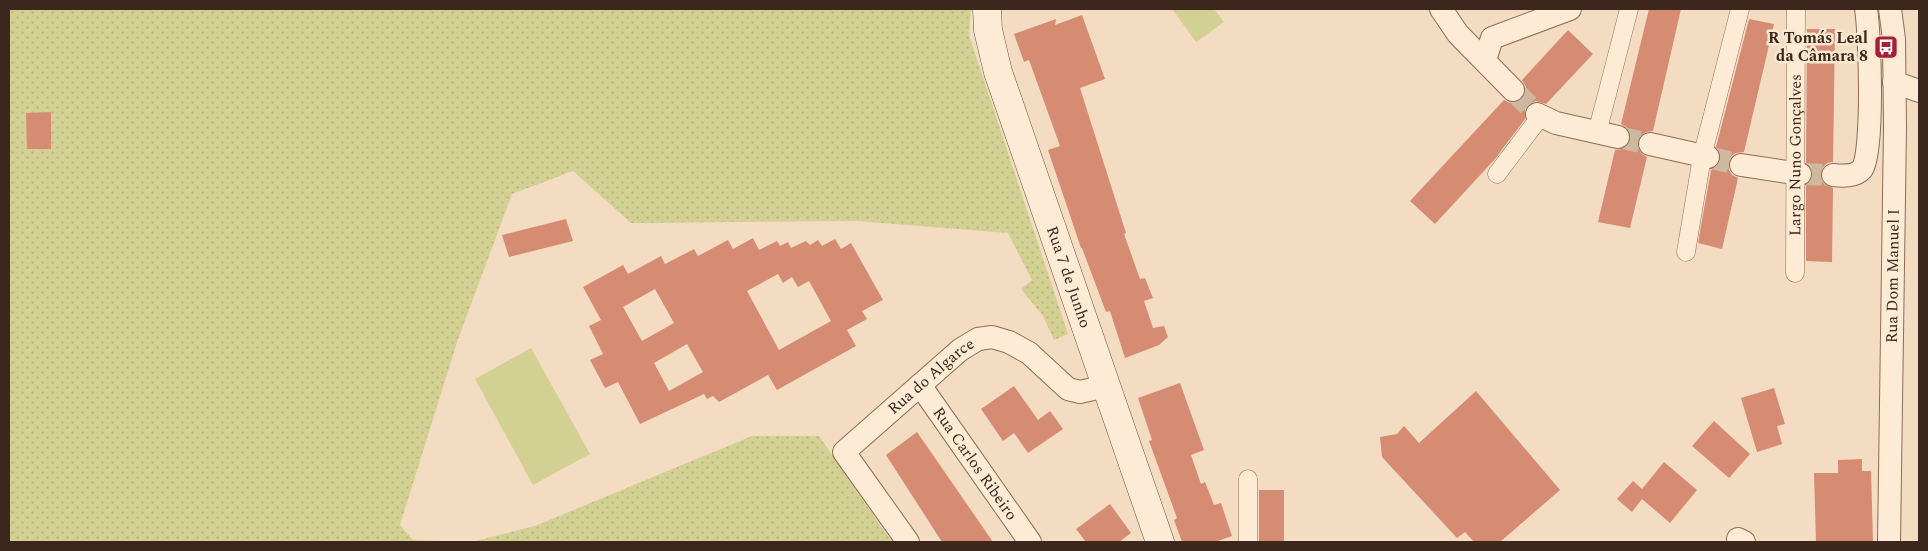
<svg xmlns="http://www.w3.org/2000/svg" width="1928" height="551" font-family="Spectral,serif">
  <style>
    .grass { fill: url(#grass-dots) }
    .pitch { fill: #d3d093 }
    .building { fill: #d68c72; fill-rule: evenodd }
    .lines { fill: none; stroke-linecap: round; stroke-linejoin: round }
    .minor-tunnel { stroke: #cfb8a0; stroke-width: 22; stroke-dasharray: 22 11; stroke-linecap: butt }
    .pedestrian-casing { stroke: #8f6b56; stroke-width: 19 }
    .minor-casing { stroke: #8f6b56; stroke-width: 24 }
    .secondary-casing { stroke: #714c39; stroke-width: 29 }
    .pedestrian { stroke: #fdebd5; stroke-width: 18 }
    .minor { stroke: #fdebd5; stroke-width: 22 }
    .secondary { stroke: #fdebd5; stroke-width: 28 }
    .labels { text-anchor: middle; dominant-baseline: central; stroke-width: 5; stroke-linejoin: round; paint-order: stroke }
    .poi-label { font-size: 16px; font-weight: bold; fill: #3d271c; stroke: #fae8d1; text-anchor: end }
    .street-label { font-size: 16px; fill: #3d271c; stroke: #fae8d1 }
  </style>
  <defs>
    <pattern id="grass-dots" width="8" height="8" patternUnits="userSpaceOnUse" patternTransform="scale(1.25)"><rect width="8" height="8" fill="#d3d093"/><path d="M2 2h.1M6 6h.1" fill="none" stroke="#b6b37e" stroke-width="1.8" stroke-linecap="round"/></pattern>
  </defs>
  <rect width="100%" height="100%" fill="#f3dcc1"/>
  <path class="grass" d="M9,9H971L969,35L1068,334L1054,340L1043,316L1021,289L1032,280L1008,233L857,221L631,223L573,171L512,194L457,342L400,525L413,540L463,542H9Z
    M752,436H819L892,542H472L535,526Z"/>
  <path class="pitch" d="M1172,9H1214L1224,22L1196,42Z
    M531,348L590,454L533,485L475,379Z"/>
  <path class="building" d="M1649,9H1681L1653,131L1646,132L1640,136L1637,141L1638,148L1642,154L1647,157L1630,228L1598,222L1615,150L1622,149L1628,146L1631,140L1630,133L1626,127L1621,124Z
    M1082,15L1105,79L1080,88L1126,233L1124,234L1140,279L1145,278L1153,298L1144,301L1153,328L1164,326L1168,337L1159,345L1125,358L1110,311L1106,312L1082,248H1081L1048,150L1060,146L1029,60L1024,62L1014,34L1056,19L1055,25Z
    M1749,19L1774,24L1744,152L1736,153L1731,156L1728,163L1729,170L1732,175L1738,178L1722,249L1698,243L1711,170L1717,166L1721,159L1720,153L1716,147Z
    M1807,29H1835L1833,162L1827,163L1823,167L1820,174L1821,180L1825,185L1833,188L1832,262L1806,261V185L1810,182L1813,175L1812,169L1806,163Z
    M1568,30L1593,54L1546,104L1536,101L1529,104L1525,109V119L1495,159L1435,224L1410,201L1504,100L1510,103H1516L1522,99L1526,93V87L1522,80Z
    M51,112V149H27L26,113Z
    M566,219L573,241L509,257L502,235Z
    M753,238L759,250L777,241L780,246L788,242L791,248L806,241L810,245L818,240L822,246L835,239L841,249L851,243L883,300L862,311L867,319L847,330L856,346L777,390L768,375L719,402L713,396L707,399L704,394L640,424L618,382L605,388L590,360L603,354L589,326L601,320L583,287L623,265L628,274L661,256L665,264L694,249L698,256L728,240L733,249ZM778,274L783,283L792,277L798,287L809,281L831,321L779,350L747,291ZM655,289L674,323L642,341L623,307ZM687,344L703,372L669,391L654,363Z
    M1180,383L1204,450L1191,455L1201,484L1205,482L1214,505L1221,503L1232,536L1215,542H1182L1174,520L1177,518L1149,441L1152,440L1138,398Z
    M1014,386L1038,420L1050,411L1063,429L1028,453L1014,433L1003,441L981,409Z
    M1774,388L1785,424L1777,426L1782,444L1757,452L1741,398Z
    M1476,391L1560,490L1500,542H1474L1465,532L1457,538L1382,457L1380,437L1397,434L1404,426L1419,443Z
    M1714,421L1750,454L1729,478L1692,446Z
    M917,432L993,542H942L886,455Z
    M1862,459V471H1871L1873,542H1816L1814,473H1838V460Z
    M1664,462L1697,490L1670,523L1642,499L1632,512L1617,499L1633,481L1642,489Z
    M1259,490H1284V542H1259Z
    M1110,504L1131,533L1119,542H1086L1076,529Z"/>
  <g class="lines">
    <path class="minor-tunnel" d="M1513,90L1537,114
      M1618,137L1650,144
      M1708,157L1741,165
      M1800,174L1833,175"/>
    <g class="pedestrian-casing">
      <g id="pedestrian">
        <path d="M1597,133L1629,9"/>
        <path d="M1497,174L1540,117"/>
        <path d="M1686,252L1702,157L1740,9"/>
        <path id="s1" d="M1795,273L1796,9"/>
        <path d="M1248,542V479"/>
      </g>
    </g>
    <g class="minor-casing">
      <g id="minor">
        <path d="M1441,9L1458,34L1513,90"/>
        <path d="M1485,60L1492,38L1570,9"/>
        <path d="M1894,82L1919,91"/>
        <path d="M1537,114L1556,123L1618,137"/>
        <path d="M1650,144L1708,157"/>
        <path d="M1741,165L1800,174"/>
        <path d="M1833,175C1842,176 1855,177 1862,169C1874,153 1870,33 1866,9"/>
        <path id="s2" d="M920,385L1030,542"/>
        <path d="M1738,539L1744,542"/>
        <path id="s3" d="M908,542L844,452L960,350L978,339L992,337L1009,342L1029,353L1068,389L1080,392L1106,386"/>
        <path id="s4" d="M1889,542L1895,127L1894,39L1890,9"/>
      </g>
    </g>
    <g class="secondary-casing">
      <g id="secondary">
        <path id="s5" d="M987,9L988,30L998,72L1160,542"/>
      </g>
    </g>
    <use href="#pedestrian" class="pedestrian"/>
    <use href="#minor" class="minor"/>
    <use href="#secondary" class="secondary"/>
  </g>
  <defs>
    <g id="bus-square" transform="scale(1.25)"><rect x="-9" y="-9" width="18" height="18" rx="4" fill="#a61e34" stroke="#fae8d1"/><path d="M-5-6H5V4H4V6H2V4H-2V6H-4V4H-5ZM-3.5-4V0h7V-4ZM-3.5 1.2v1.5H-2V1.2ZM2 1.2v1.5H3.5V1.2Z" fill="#fff"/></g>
  </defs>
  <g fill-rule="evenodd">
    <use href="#bus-square" x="1886" y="47"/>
  </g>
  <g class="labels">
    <g class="poi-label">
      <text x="1868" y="38">R Tomás Leal<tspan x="1868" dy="18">da Câmara 8</tspan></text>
    </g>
    <g class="street-label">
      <text stroke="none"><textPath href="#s1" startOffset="118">Largo Nuno Gonçalves</textPath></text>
      <text stroke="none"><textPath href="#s4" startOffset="266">Rua Dom Manuel I</textPath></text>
      <text stroke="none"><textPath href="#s5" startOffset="281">Rua 7 de Junho</textPath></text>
      <text stroke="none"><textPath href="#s3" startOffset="226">Rua do Algarce</textPath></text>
      <text stroke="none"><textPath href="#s2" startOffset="96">Rua Carlos Ribeiro</textPath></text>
    </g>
  </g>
  <rect width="1928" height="551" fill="none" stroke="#3d271c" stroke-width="20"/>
</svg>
